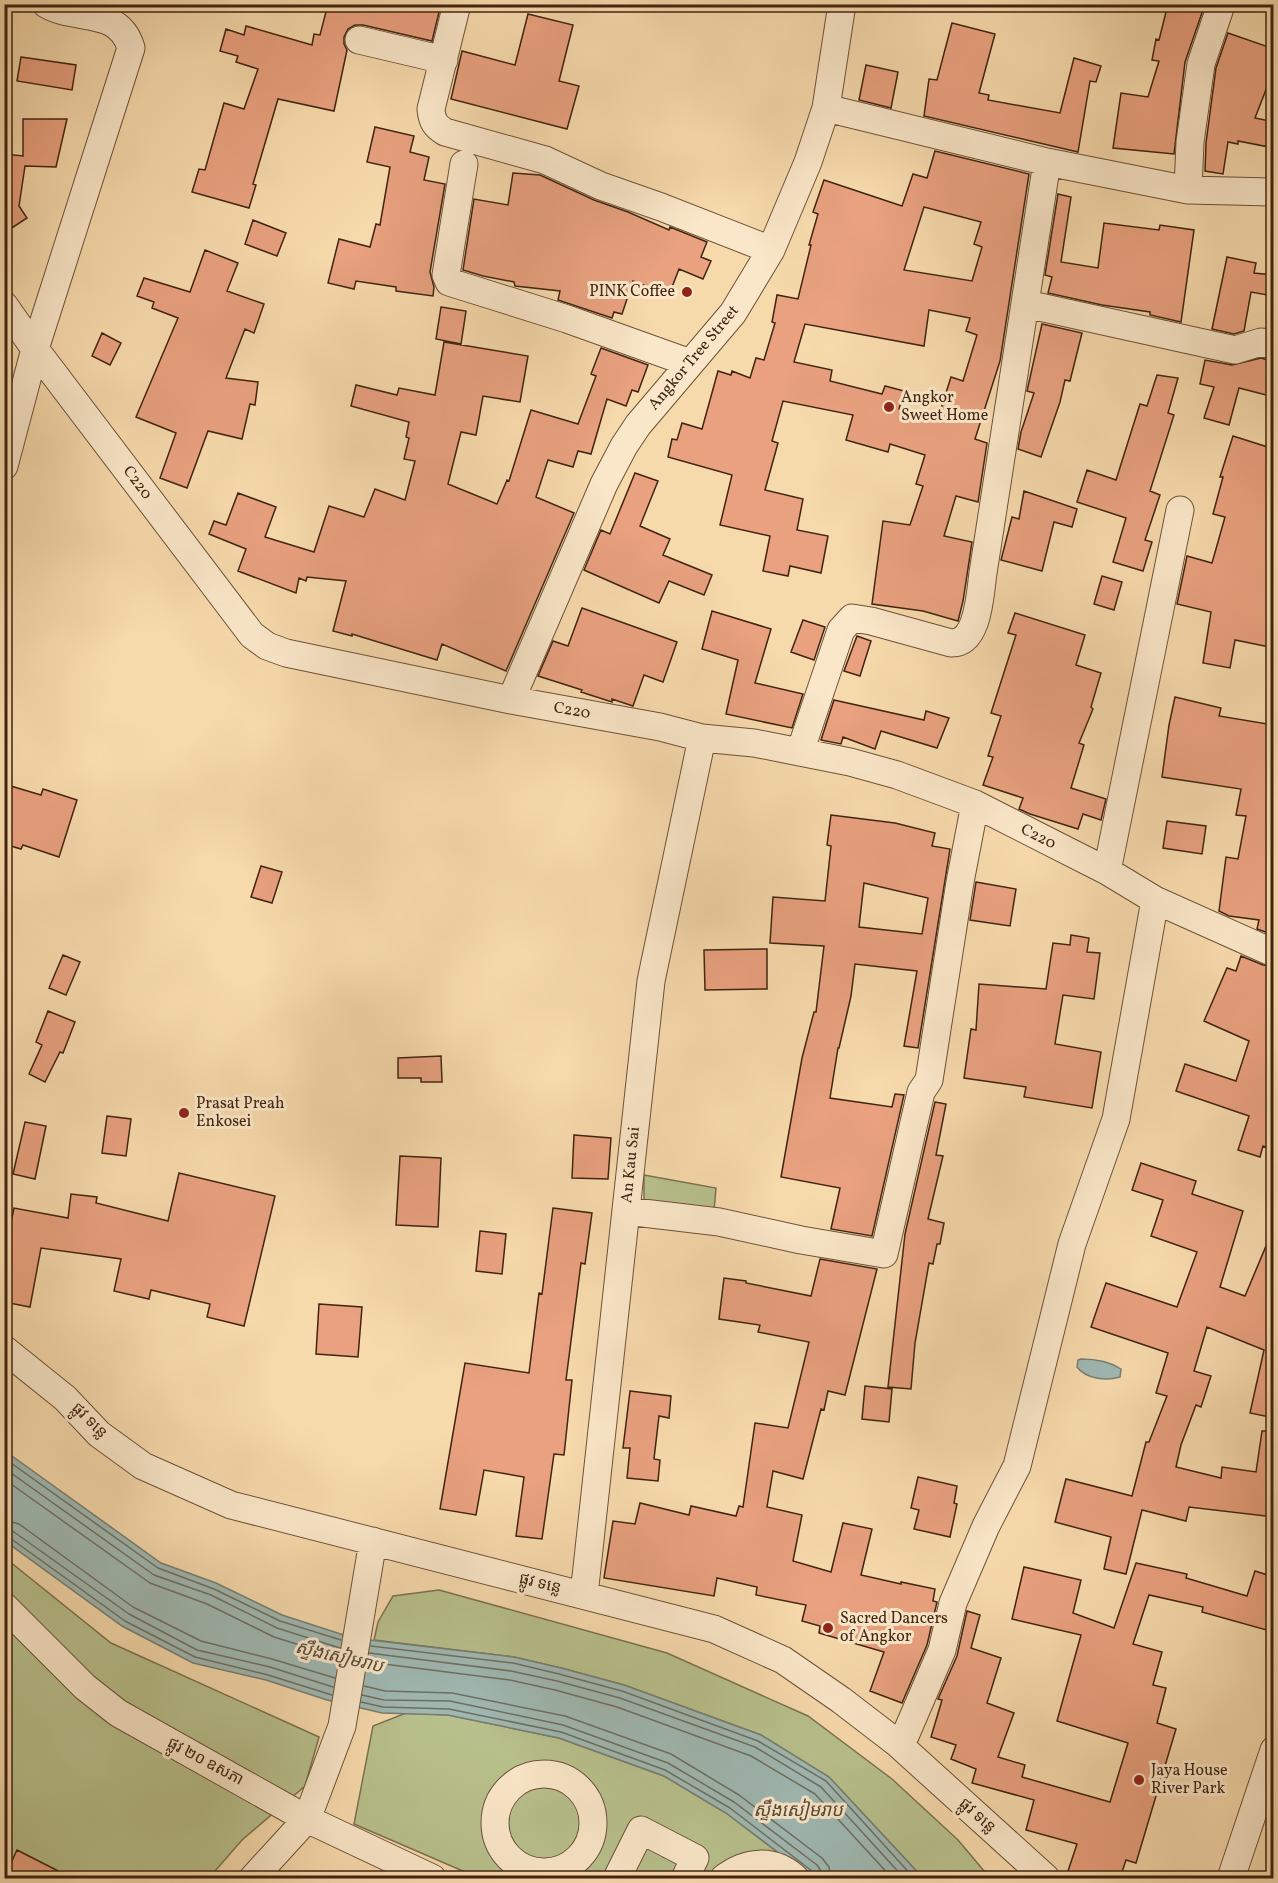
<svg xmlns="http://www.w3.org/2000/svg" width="1278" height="1883" font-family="Vollkorn,'Noto Sans Khmer',serif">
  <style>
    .green { fill: #b8c18d; stroke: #7c724f; stroke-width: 1.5 }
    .water { fill: #9fb9b3; stroke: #797d72; stroke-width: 1.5 }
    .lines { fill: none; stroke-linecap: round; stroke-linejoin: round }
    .shore { stroke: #706e62; stroke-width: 1.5 }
    .building { fill: #e9a17f; stroke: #412411; stroke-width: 1.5; fill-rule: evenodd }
    .minor-casing { stroke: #6e5238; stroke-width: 29 }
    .minor { stroke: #fae7c9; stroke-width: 27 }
    .poi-dot { fill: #8f2418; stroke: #fae7c9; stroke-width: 2 }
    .labels { text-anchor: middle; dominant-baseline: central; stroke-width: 6; stroke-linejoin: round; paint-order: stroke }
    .poi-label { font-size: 16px; fill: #412411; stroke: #fae7c9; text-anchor: start }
    .street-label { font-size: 16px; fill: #412411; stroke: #fae7c9 }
    .water-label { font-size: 18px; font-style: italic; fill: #58493a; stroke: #fae7c9 }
  </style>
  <rect width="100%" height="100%" fill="#f7daac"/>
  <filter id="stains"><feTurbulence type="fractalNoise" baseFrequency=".00333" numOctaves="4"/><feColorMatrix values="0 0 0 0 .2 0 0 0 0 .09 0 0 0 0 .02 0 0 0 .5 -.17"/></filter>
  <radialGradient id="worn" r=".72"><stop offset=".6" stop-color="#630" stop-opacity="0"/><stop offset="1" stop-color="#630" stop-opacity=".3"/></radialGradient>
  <path class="green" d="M644,1175L716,1188L714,1211L644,1202Z
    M4,1557L111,1643L319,1737L305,1786L242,1840L209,1878H5Z
    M439,1590L667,1653L808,1716L892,1779L958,1840L990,1878H923L829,1777L761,1735L624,1685L561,1668L514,1657L374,1640L378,1622L393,1596Z
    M406,1713L448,1715L559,1738L664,1776L726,1813L812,1878H479L354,1824L373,1726Z"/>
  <path class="water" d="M1081,1359C1095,1359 1109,1361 1121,1369L1120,1377C1106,1381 1086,1379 1077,1367L1078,1360Z
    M5,1451L161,1563L216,1583L282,1615L353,1638L514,1657L561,1668L624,1685L761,1735L829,1777L923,1878H812L726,1813L664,1776L559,1738L448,1715L382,1713L327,1700L266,1680L193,1663L122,1626L5,1541Z"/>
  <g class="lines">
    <path class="shore" d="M4,1458L158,1568L214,1589L280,1621L341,1640
      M4,1468L154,1575L211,1595L277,1628L340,1648
      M4,1479L150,1583L207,1604L274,1637L338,1657
      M4,1520L19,1524L133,1607L201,1641L272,1659L335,1678
      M4,1529L14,1532L129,1614L197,1650L270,1667L333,1687
      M4,1537L10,1538L125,1621L195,1657L268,1675L332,1695
      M371,1646L513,1663L559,1674L622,1691L758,1741L826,1781L914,1878
      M369,1653L511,1671L557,1681L620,1698L755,1747L821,1787L904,1878
      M368,1662L510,1680L555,1690L617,1707L751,1756L815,1794L892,1878
      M364,1686L385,1691L452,1693L565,1716L671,1754L739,1795L822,1858L829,1867L831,1878
      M362,1695L384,1700L450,1701L563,1725L668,1763L734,1802L817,1865L821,1871L822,1878
      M361,1702L383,1707L449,1709L561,1732L665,1770L730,1808L812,1871L814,1878"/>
  </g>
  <path class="building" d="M328,4H441L432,41L363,25H355L348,29L344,37V44L347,50L334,111L278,99L253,184L256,185L249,208L192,192L199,169L205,170L224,103L244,109L258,69L236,62L238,56L220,51L226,29L244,35L246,26L312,45L314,34L320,35Z
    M1168,4H1205L1185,62L1174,154L1113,148L1121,93L1148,97L1159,61L1152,60L1156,39L1159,40Z
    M528,14L573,25L559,81L579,86L567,129L451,99L462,51L515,65Z
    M952,23L995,34L979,93L989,95L988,100L1060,113L1074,58L1101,66L1096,82L1090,81L1078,152L924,116L929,79L937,80Z
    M1228,33L1274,49V69L1255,118L1274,122V148L1238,141V144L1228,142L1223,174L1205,171L1206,143L1216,68Z
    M21,57L76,65L72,90L17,81Z
    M866,65L898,72L891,108L859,100Z
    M23,119H67L56,167L25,166L19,206L27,218L4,233V154L23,156Z
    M375,127L414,136L410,152L429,157L424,180L445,184L430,272L434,287L433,296L396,291V287L356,281L354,289L328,283L339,239L370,247L376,224L380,225L390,167L367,162Z
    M935,151L1029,174L1000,361L975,439L987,443L978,502L956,496L944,536L972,542L963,601L958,621L923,611L872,604L883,521L910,525L923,486L916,484L925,455L890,444L888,452L846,440L853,415L783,401L772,441L778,443L765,490L803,499L797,530L828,536L821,573L790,566L788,576L763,571L770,536L720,525L732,475L668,457L672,439L677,440L682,423L702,429L718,371L731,375L732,371L750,378L756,358L764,360L775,323L772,322L777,295L798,299L811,245H809L818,214L813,212L824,180L902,206L913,174L927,178ZM924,207L981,222L974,244L982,247L972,281L904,270ZM929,310L970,318L966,331L977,335L963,381L951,377L937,421L899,409L904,391L885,386L882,394L830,381L832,370L794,362L805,324L924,346Z
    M513,173L540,175L594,200L628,212L669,230L670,227L707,242L701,257L711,261L703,279L679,269L669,295L633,281L622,314L614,312L612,318L558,300L560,291L515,286L514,282L483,276L463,270L474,199L508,205Z
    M1058,194L1071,197L1061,262L1098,268L1104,223L1159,230L1160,225L1194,230L1181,322L1150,315V312L1102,305L1048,293L1052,277L1045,275Z
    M253,220L286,233L277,256L245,244Z
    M205,250L238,263L227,291L264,304L254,333L245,329L226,378L258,382L255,405L250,404L242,439L208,431L187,488L160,478L176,433L136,417L178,318L152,308L154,302L137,296L144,278L190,292Z
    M1227,257L1256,263L1254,273L1274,275V296L1251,292L1244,331L1234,334L1212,329Z
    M441,307L466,311L461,344L436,339Z
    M1042,324L1082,333L1070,381L1065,380L1060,402L1041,457L1018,449L1021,432L1034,393L1027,391Z
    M102,333L121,343L110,365L92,356Z
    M444,342L528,356L520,402L483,396L476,435L461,432L448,484L497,504L507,480L509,481L531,410L578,424L596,376L591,374L601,348L648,365L638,392L632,390L626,406L607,399L591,454L578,451L573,467L548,460L536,497L574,513L506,671L442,644L437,660L352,634V636L333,631L346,581L307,577L306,581L299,578L296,593L238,571L246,549L209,534L214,521L226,525L238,493L276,507L265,537L314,552L329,506L364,517L375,489L405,500L415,461L404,459L409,438L406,437L409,422L351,406L356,385L397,395L399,388L435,395Z
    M1261,358L1274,362V397L1239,388L1229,425L1204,418L1214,387L1200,384L1205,360L1232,365Z
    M1157,375L1178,378L1168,413L1174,415L1150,491L1160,495L1145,540L1152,542L1143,571L1113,562L1126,518L1077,502L1087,470L1116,480L1140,404L1147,406Z
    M1233,436L1274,449V648L1235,640L1230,668L1203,663L1211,612L1177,604L1187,556L1212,563L1225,517L1213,514L1223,477H1220Z
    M635,473L658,481L640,526L670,539L663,555L712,575L704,595L669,581L659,603L584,570L601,530L610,534Z
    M1024,491L1077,509L1072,527L1054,522L1042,571L1001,560L1012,517L1019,519Z
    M1102,576L1122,582L1114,610L1094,604Z
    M582,608L677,642L663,682L644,675L633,706L612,699V702L581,692L582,690L538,676L553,641L568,646Z
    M712,611L771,629L755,683L803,694L792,728L726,714L738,660L702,649Z
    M1015,613L1085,635L1076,665L1101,673L1091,707L1093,709L1079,743L1084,745L1071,788L1106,799L1101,820L1083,814L1078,829L1030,814L1019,809L1023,798L983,785L993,757L988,756L1001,716L991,713L1016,635L1008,633Z
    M803,620L825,627L814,660L791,652Z
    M857,636L871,641L860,676L844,671Z
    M1175,697L1221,708L1219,716L1274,725V935L1257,929L1259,920L1229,916L1219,911L1226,857L1238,859L1246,816L1236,815L1241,789L1162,777L1169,725Z
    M834,700L924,720L926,711L949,718L937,748L881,731L875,749L843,737L841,744L821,740Z
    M4,784L41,795L43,789L77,800L59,857L23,845L21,849L4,844Z
    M831,815L895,823L935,833L932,846L950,849L918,1048L904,1046L917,971L855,964L851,996L839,1048H838L830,1098L892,1107L895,1094L904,1095L872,1236L831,1229L840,1188L781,1177L802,1058L814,1012H816L824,946L770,943L773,897L825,901L831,846L827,845ZM864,883L928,898L922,934L859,927Z
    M1167,821L1206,826L1202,854L1163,848Z
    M261,866L282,872L272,903L251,897Z
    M976,882L1016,889L1010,926L970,920Z
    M1071,935L1089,938L1087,952L1100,953L1094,999L1063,995L1055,1044L1101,1052L1092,1108L1024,1097L1026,1087L964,1078L971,1029L976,1030L979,984L1046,989L1053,943L1070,945Z
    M767,949V989L705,990L704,950Z
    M63,955L80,962L66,995L49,988Z
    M1241,956L1263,965L1274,966V1150L1263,1146L1260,1157L1238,1150L1249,1116L1176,1091L1185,1064L1236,1081L1249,1041L1204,1021L1227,968L1236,971Z
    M48,1011L75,1022L63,1053L60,1052L45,1082L29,1074L42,1045L36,1042Z
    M441,1056L442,1082H421V1078H398V1058Z
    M935,1102L946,1104L936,1155L943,1156L928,1219L944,1223L940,1244H937L933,1264L929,1263L915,1343L911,1389L888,1387L905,1234Z
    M107,1116L131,1119L126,1156L102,1153Z
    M25,1122L46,1126L35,1179L13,1174Z
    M574,1135L611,1138L608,1179L572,1178Z
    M400,1156L441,1158L438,1227L396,1225Z
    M1141,1163L1196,1181L1192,1194L1243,1211L1220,1287L1245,1296L1274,1227V1418L1250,1413L1264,1350L1207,1327L1194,1371L1211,1376L1201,1407L1196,1405L1181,1445L1176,1467L1221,1478L1222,1467L1256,1472L1262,1431H1274V1517L1189,1507L1186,1521L1142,1510L1126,1574L1104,1569L1111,1537L1055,1522L1066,1479L1132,1496L1146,1442H1149L1167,1396L1156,1393L1168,1353L1091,1327L1106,1283L1177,1307L1197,1252L1151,1236L1163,1200L1132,1190Z
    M179,1173L275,1196L244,1326L207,1317L210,1304L151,1290L149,1299L114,1291L121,1259L41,1248L30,1307L4,1302V1256L14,1208L68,1218L71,1194L97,1197L96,1203L168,1221Z
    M553,1208L592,1213L585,1264L581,1263L566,1380H572L564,1455L554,1454L542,1539L516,1536L524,1477L484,1470L476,1515L440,1509L465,1363L529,1373L539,1293L542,1294Z
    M480,1231L506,1234L502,1274L476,1271Z
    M820,1259L877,1269L845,1395L828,1391L824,1410L821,1409L803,1479L773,1471L767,1507L802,1515L793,1561L831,1572L843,1523L872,1529L861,1575L901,1584V1582L935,1589L933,1601L937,1602L927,1645L902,1703L870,1691L884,1652L819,1633L820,1626L802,1621L806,1605L756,1595L757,1587L717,1578L714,1596L604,1578L613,1521L635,1524L640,1503L689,1515L691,1506L736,1516L739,1506L743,1507L755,1423L788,1428L809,1342L758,1332L760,1325L719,1319L724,1278L746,1281V1283L811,1296Z
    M319,1304L362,1307L358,1357L316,1354Z
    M865,1386L892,1389L889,1422L862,1419Z
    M630,1391L671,1396L669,1418L659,1416L654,1459L660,1460L658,1481L627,1478L630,1448H623Z
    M918,1477L957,1486L954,1503L957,1504L950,1537L914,1529L919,1510L911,1508Z
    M1136,1563L1187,1574L1186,1578L1247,1596L1255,1571L1274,1577V1632L1202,1612L1203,1607L1149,1595L1133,1644L1162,1652L1153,1685L1166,1688L1157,1723L1176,1729L1136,1863L1126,1860L1120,1878H1082L1067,1874L1077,1844L1026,1830L1034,1800L972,1783L976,1769L951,1759L956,1745L931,1737L942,1700L938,1699L957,1656L967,1611L980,1615L971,1648L1001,1658L987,1703L1014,1713L998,1757L1025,1765L1022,1777L1110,1802L1128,1743L1057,1721L1081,1635L1012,1619L1024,1567L1081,1580L1073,1613L1114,1628Z
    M17,1850L72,1878H4Z"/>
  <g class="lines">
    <g class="minor-casing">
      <path id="minor" d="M457,4L431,109C432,121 435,126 445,132L545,160L601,186L661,207L771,250
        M359,40L444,60
        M826,108L1047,162L1188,190L1274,192
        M464,164L446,275L449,282L567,319L690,363
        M1188,190L1190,142L1201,64L1220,8
        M1026,304L1235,350L1261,342L1274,345
        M4,305L35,349L252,635L267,646L286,653L511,700L660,727L702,738L754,743L850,762L897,775L975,804L1107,871L1155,900L1269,951L1274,950
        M4,466L35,349L131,48C119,6 75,22 46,4
        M511,700L604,484L624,446L638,425L733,313L771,250L808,162L826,108L842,4
        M800,752L841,630L852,618L871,621L951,643C979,644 980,593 983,573L1047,162
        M1107,871L1180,510
        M626,1211L719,1222L801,1240L884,1254L921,1092L929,1080L960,882L975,804
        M4,1349L65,1398L99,1434L143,1466L231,1505L714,1629L783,1660L841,1700L897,1743L1046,1878
        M584,1595L651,981L702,738
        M4,1606L85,1687L118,1713L307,1819L432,1878
        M897,1743L905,1736L942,1650L953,1603L986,1526L1017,1466L1072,1244L1116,1119L1155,900
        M495 1823a49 49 0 1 1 98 0a49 49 0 1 1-98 0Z
        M253,1878L307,1819L342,1726L373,1541
        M617,1878L641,1830L695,1858L685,1878
        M724,1878C746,1861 773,1858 795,1878
        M1231,1878L1274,1750"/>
    </g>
    <use href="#minor" class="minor"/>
  </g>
  <g class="poi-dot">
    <circle cx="687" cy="292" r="6"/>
    <circle cx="889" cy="407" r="6"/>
    <circle cx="184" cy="1113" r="6"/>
    <circle cx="828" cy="1628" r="6"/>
    <circle cx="1139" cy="1780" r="6"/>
  </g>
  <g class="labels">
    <g class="poi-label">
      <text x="675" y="292" text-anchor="end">PINK Coffee</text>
      <text x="901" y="398">Angkor<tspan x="901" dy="18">Sweet Home</tspan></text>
      <text x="196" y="1104">Prasat Preah<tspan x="196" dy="18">Enkosei</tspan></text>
      <text x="840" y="1619">Sacred Dancers<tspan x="840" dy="18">of Angkor</tspan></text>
      <text x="1151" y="1771">Jaya House<tspan x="1151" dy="18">River Park</tspan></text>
    </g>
    <g class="street-label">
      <text transform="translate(694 358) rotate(-50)">Angkor Tree Street</text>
      <text transform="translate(137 483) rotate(53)">C220</text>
      <text transform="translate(572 711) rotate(10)">C220</text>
      <text transform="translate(1038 837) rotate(27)">C220</text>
      <text transform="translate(631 1165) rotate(-84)">An Kau Sai</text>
      <text transform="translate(89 1421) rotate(45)">ផ្លូវ ទន្លេ</text>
      <text transform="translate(540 1584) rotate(14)">ផ្លូវ ទន្លេ</text>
      <text transform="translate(205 1762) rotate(28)">ផ្លូវ ២០ ឧសភា</text>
      <text transform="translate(977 1816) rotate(42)">ផ្លូវ ទន្លេ</text>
    </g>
    <g class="water-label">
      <text transform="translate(339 1658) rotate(13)">ស្ទឹងសៀមរាប</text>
      <text x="798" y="1811">ស្ទឹងសៀមរាប</text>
    </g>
  </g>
  <rect width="1278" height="1883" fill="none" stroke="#f7daac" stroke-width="24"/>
  <rect x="6" y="6" width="1266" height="1871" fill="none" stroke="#412411" stroke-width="3"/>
  <rect x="12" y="12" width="1254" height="1859" fill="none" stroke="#412411" stroke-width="1.5"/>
  <rect width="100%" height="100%" filter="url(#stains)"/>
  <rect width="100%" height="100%" fill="url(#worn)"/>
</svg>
